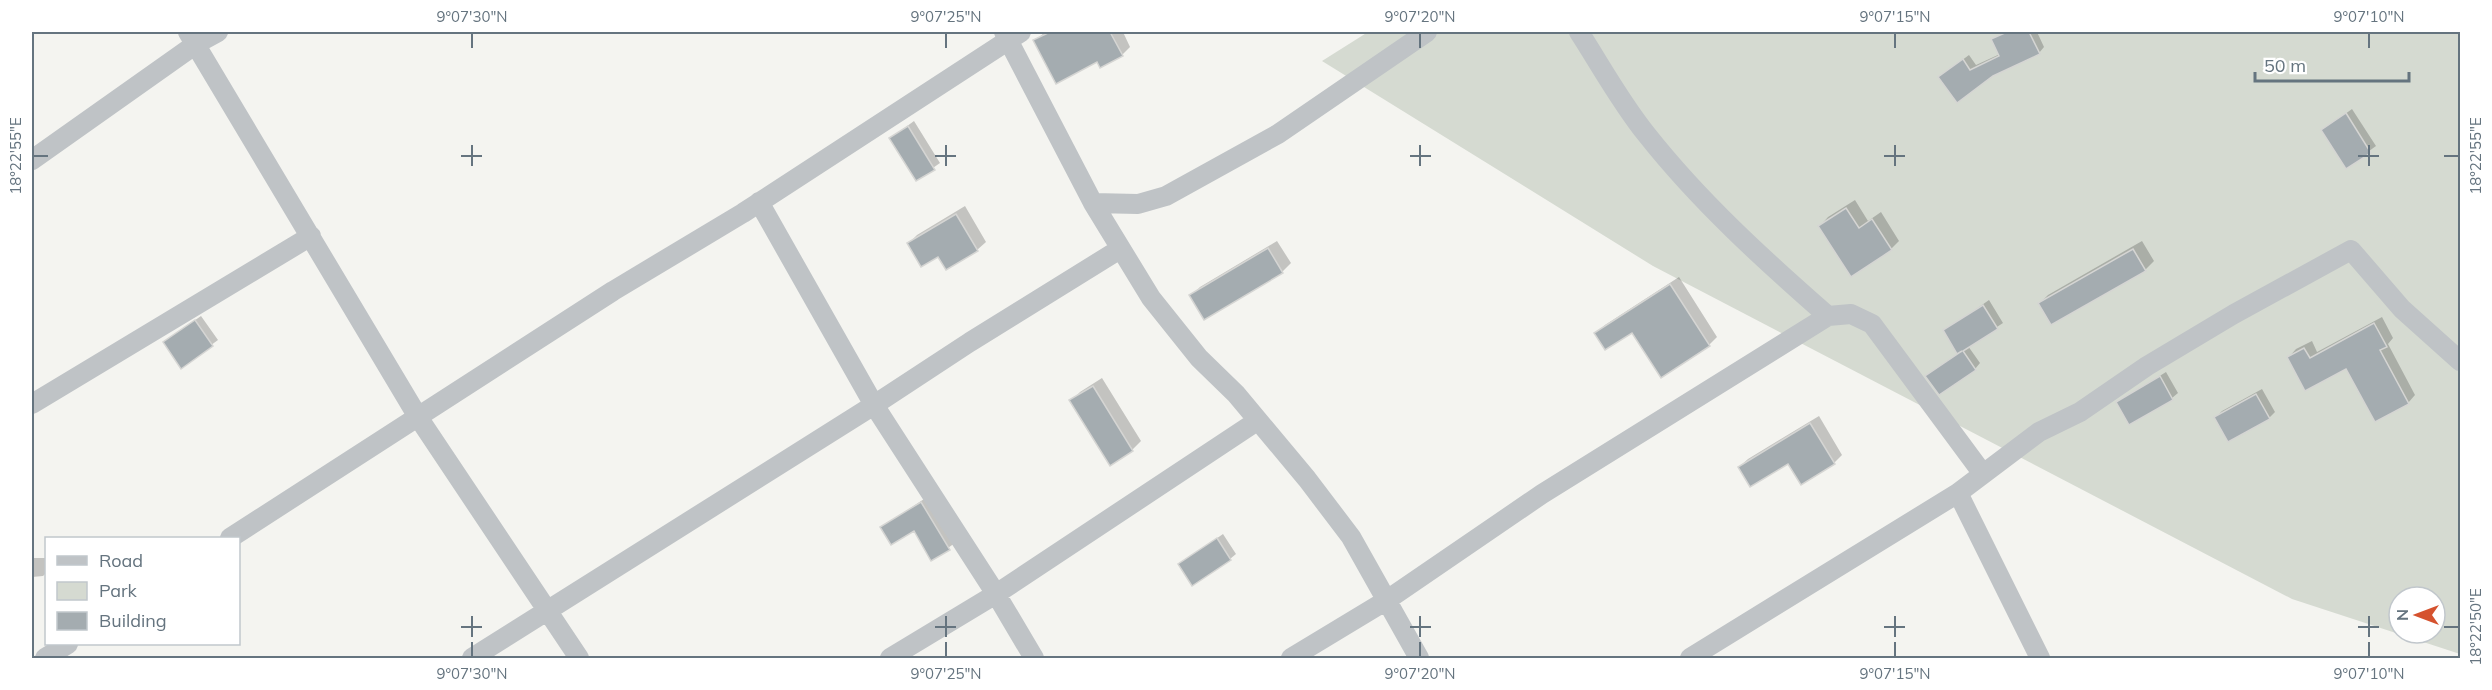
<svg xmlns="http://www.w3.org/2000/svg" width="2492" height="690" font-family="Mulish,sans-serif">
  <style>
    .green { fill: #d5dad1; fill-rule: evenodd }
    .shadow { fill: #0003 }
    .building { fill: #a4acb0; stroke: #d5d5d3; stroke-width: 1.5 }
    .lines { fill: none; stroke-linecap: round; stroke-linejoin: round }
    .street { stroke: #bfc3c6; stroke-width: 20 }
    .ticks { fill: none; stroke: #65747f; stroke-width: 2 }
    .neatline { fill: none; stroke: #65747f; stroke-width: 2 }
    .ticks-label { font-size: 15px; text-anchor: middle; fill: #65747f }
  </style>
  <rect width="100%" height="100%" fill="#f4f4f0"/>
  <path class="green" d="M1368,32H2460V654L2292,599L1653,266L1322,61ZM2399,597H2435V633H2399Z"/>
  <path class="shadow" d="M1045,32H1123L1130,47L1122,55L1035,41Z
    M2004,32H2037L2044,47L2039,53L1992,75L1946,72L1969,55L1976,65L2000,54L1993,40Z
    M2352,109L2376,146L2347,167L2323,130Z
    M914,121L940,163L917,179L891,138Z
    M1855,200L1868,221L1881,212L1899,241L1891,249L1820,226L1828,217Z
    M965,206L986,242L977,250L939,255L909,243L917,235Z
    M1277,241L1291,263L1282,272L1191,296L1200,287Z
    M2142,241L2154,261L2145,270L2040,303L2048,295Z
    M1679,277L1717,337L1709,345L1633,331L1596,333L1605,325Z
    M1989,300L2003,323L1968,346L1980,363L1975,369L1927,376L1959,353L1945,331Z
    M201,316L218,340L181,367L171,337Z
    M2382,317L2393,338L2388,344L2415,395L2408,403L2347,367L2289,357L2296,349L2312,341L2317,352Z
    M2166,372L2178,393L2172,398L2118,402Z
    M1102,378L1141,441L1132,450L1110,464L1071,401L1080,392Z
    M2262,389L2275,412L2269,418L2216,417L2222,411Z
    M1819,416L1842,455L1834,463L1789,462L1739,467L1748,459Z
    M927,497L955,543L932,559L914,529L882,527Z
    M1223,534L1236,554L1230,559L1180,564Z
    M32,558H46V573L43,576L32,577Z"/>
  <path class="building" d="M1050,32H1110L1123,56L1100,68L1097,62L1056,84L1033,40Z
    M2007,32H2029L2040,54L1993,76L1957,103L1938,77L1963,59L1970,70L1999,56L1991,39Z
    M2346,113L2371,153L2346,169L2321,130Z
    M908,126L935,170L916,181L889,138Z
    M1846,208L1859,228L1872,219L1892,250L1851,277L1818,226Z
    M956,214L978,251L946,270L938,257L921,267L907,243Z
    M1268,248L1283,273L1204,320L1189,295Z
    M2133,249L2146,271L2051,325L2038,303Z
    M1670,284L1710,346L1661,378L1632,333L1605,350L1594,333Z
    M1983,305L1998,329L1963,351L1976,370L1939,395L1925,376L1962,351L1957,354L1943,330Z
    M195,320L213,346L181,369L163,342Z
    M2374,323L2387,347L2380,350L2409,404L2375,422L2346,369L2305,391L2287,357L2304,348L2310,358Z
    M2160,376L2173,400L2129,425L2116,402Z
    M1093,386L1133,451L1110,466L1069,400Z
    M2256,394L2270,419L2228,442L2214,417Z
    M1810,423L1835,464L1801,485L1788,464L1750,487L1738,467Z
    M921,502L950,550L931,561L914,531L891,545L880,527Z
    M1217,538L1231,560L1192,586L1178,564Z"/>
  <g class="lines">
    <path class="street" d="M188,32L418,417L579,658
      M1004,32L1093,203L1151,298L1199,358L1236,394L1307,479L1351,537L1419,658
      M1579,32C1601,66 1621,103 1647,135C1700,202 1764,260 1828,316
      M32,160L196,44L218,32
      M759,202L874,405L996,594L1034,658
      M1093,203L1138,204L1166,196L1278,134L1427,32
      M32,404L311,236
      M1958,493L2040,658
      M230,538L613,291L743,213L1021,32
      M45,658L68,644
      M472,658L874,405L970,342L1120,249
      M890,658L996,594L1257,421
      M1291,658L1387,600L1542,494L1828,316L1851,314L1872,324L1983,474
      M1690,658L1958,493L2039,432L2080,412L2147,366L2234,314L2351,250L2402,309L2460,361"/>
  </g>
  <path class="ticks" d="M472,33V48M946,33V48M1420,33V48M1895,33V48M2369,33V48M472,145V166M946,145V166M1420,145V166M1895,145V166M2369,145V166M33,156H48M461,156H482M935,156H956M1410,156H1431M1884,156H1905M2358,156H2379M2444,156H2459M472,616V637M946,616V637M1420,616V637M1895,616V637M2369,616V637M461,627H482M935,627H956M1410,627H1431M1884,627H1905M2358,627H2379M2444,627H2459M472,642V657M946,642V657M1420,642V657M1895,642V657M2369,642V657"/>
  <rect width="2492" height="690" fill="none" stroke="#ffffff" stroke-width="66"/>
  <rect x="45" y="537" width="195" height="108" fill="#ffffff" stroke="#c1c7cc" stroke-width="1.5"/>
  <rect x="57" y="556" width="30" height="9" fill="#bfc3c6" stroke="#c1c7cc" stroke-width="1.5"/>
  <text x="99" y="567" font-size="18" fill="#65747f">Road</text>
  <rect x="57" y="582" width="30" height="18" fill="#d5dad1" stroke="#c1c7cc" stroke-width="1.5"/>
  <text x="99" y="597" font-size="18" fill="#65747f">Park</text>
  <rect x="57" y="612" width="30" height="18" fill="#a4acb0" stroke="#c1c7cc" stroke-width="1.5"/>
  <text x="99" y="627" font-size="18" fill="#65747f">Building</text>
  <g transform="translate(2417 615) rotate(270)"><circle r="28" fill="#ffffff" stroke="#c1c7cc" stroke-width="1.5"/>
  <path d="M0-4.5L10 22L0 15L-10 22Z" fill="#d5522e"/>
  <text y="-9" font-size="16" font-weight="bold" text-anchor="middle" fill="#65747f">N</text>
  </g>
  <path d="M2255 72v9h154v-9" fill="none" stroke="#65747f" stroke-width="3"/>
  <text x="2264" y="72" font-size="18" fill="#65747f" stroke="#ffffff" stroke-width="4.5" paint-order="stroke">50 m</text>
  <rect x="33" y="33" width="2426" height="624" class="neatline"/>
  <g class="ticks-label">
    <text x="472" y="22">9°07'30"N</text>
    <text x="946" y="22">9°07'25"N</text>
    <text x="1420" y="22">9°07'20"N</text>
    <text x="1895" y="22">9°07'15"N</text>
    <text x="2369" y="22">9°07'10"N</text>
    <text transform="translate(2476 156) rotate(-90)" y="5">18°22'55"E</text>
    <text transform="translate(16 156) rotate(-90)" y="5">18°22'55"E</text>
    <text transform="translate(2476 627) rotate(-90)" y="5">18°22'50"E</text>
    <text x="472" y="679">9°07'30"N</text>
    <text x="946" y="679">9°07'25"N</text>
    <text x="1420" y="679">9°07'20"N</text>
    <text x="1895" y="679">9°07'15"N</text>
    <text x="2369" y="679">9°07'10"N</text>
  </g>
</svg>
